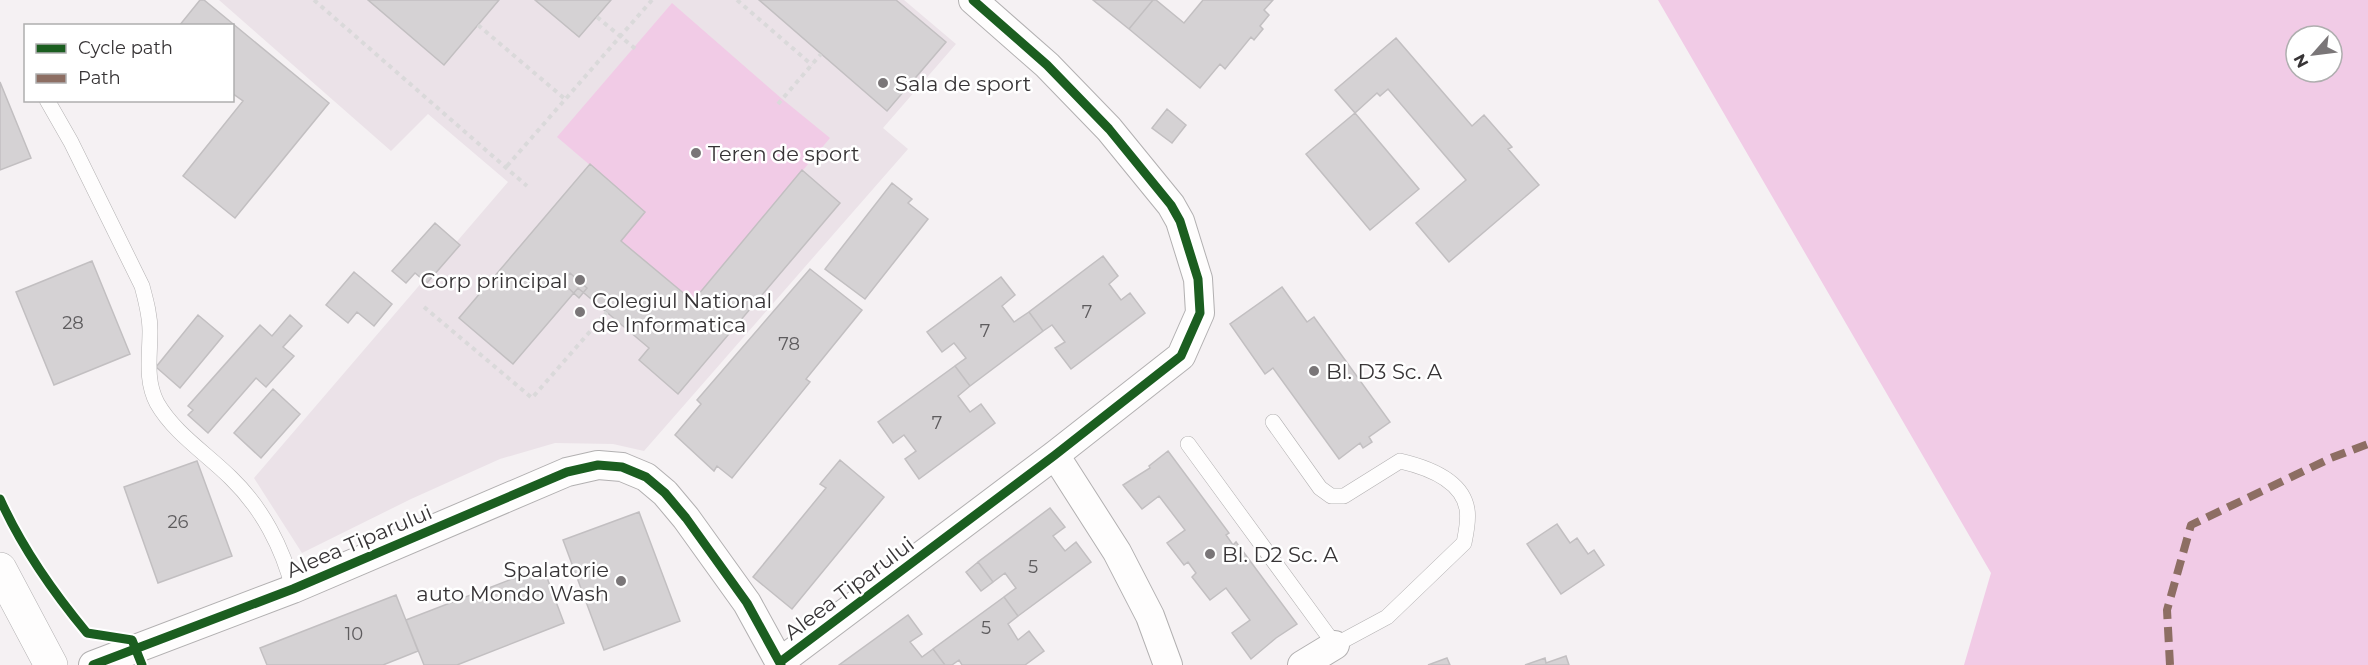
<svg xmlns="http://www.w3.org/2000/svg" width="2368" height="665" font-family="Montserrat,sans-serif">
  <style>
    .built { fill: #ebe2e8 }
    .green { fill: #f1cbe6; fill-rule: evenodd }
    .building { fill: #d5d2d4; stroke: #c2bfc1; stroke-width: 1.5 }
    .lines { fill: none; stroke-linecap: round; stroke-linejoin: round }
    .service-casing { stroke: #b2b0b1; stroke-width: 16 }
    .minor-casing { stroke: #b2b0b1; stroke-width: 30 }
    .primary-casing { stroke: #b2b0b1; stroke-width: 34 }
    .path { stroke: #dad9da; stroke-width: 4; stroke-dasharray: 4.5 4.5; stroke-linecap: butt }
    .service { stroke: #fefdfd; stroke-width: 15 }
    .minor { stroke: #fefdfd; stroke-width: 28 }
    .primary { stroke: #fefdfd; stroke-width: 33 }
    .quiet { stroke: #8d6e63; stroke-width: 8; stroke-dasharray: 15 8; stroke-linecap: butt }
    .cycleway-casing { stroke: #fff; stroke-width: 13 }
    .cycleway { stroke: #1b5e20; stroke-width: 9 }
    .poi-dot { fill: #7a7678; stroke: #fff; stroke-width: 2 }
    .labels { text-anchor: middle; dominant-baseline: central; stroke-width: 5; stroke-linejoin: round; paint-order: stroke }
    .number-label { font-size: 18px; fill: #5e5c5e }
    .poi-label { font-size: 21px; fill: #373436; stroke: #fff; text-anchor: start }
    .street-label { font-size: 21px; fill: #373436; stroke: #fff }
  </style>
  <rect width="100%" height="100%" fill="#f5f1f3"/>
  <path class="built" d="M219,0H904L956,44L883,128L908,149L644,451L613,444L555,443L500,459L411,499L302,553L254,478L508,182L428,114L391,151Z"/>
  <path class="green" d="M1658,0H2368V665H1964L1991,573ZM2296,36H2332V72H2296Z
    M672,3L781,98L830,138L693,301L621,241L645,212L557,137Z"/>
  <path class="building" d="M200,0H204L329,103L235,218L183,176L243,101L232,93V26H179Z
    M368,0H499L444,65Z
    M535,0H611L579,37Z
    M759,0H896L946,42L887,111Z
    M1093,0H1153L1129,29Z
    M1153,0H1156L1184,23L1203,0H1273L1264,10L1269,15L1260,26L1263,29L1254,40L1251,37L1225,69L1220,64L1200,88L1129,29Z
    M1396,38L1472,126L1484,115L1512,147L1508,149L1539,185L1449,262L1416,223L1466,180L1388,89L1380,96L1377,93L1355,113L1335,90Z
    M0,82L31,158L0,170Z
    M1167,109L1186,125L1172,143L1152,128Z
    M1355,113L1419,189L1370,230L1306,154Z
    M590,164L645,212L621,241L693,301L802,170L840,203L678,394L639,360L649,348L578,288L513,364L459,318Z
    M892,183L912,199L908,203L928,219L865,299L825,269Z
    M435,223L460,245L427,283L415,273L406,283L392,271Z
    M1103,256L1118,276L1109,284L1121,300L1130,293L1145,313L1071,369L1055,348L1065,342L1052,325L1043,331L1029,312Z
    M92,261L130,354L54,385L16,292Z
    M810,269L862,310L806,379L810,382L732,478L717,466L714,471L675,435L701,404L697,400Z
    M354,272L392,304L374,326L357,312L348,323L326,305Z
    M570,273L587,288L579,298L562,282Z
    M1001,277L1015,295L1002,306L1014,322L1029,312L1043,331L970,386L955,366L966,358L954,343L942,352L927,332Z
    M1282,287L1307,322L1314,317L1390,422L1369,437L1372,442L1363,448L1360,443L1339,459L1273,368L1265,374L1230,324Z
    M198,315L223,336L180,388L156,367Z
    M290,315L302,326L283,347L294,356L266,387L256,378L208,433L188,415L193,410L188,406L260,325L272,336Z
    M955,366L970,386L958,396L970,412L981,404L995,423L919,479L905,459L916,451L904,435L893,443L878,422Z
    M273,389L300,414L261,458L234,433Z
    M1168,451L1229,533L1226,535L1233,545L1236,542L1297,624L1276,638L1251,659L1232,633L1250,620L1226,588L1210,600L1192,577L1196,573L1188,562L1184,565L1167,543L1185,530L1159,496L1142,509L1123,485L1150,468L1149,466Z
    M840,460L884,497L792,609L753,577L826,488L820,484Z
    M197,461L232,556L158,583L124,487Z
    M1050,508L1065,527L1053,536L1065,551L1076,542L1091,562L1018,616L1004,597L1016,588L1005,573L993,582L978,562Z
    M639,512L680,621L604,650L563,540Z
    M1557,524L1570,543L1577,538L1588,554L1594,550L1604,565L1561,594L1527,544Z
    M978,562L993,582L981,591L966,572Z
    M543,567L564,623L457,665H424L406,620Z
    M396,595L418,651L383,665H267L260,648Z
    M1004,597L1018,616L1008,624L1018,640L1029,631L1044,651L1025,665H962L959,660L952,665H945L933,649Z
    M908,615L922,634L910,642L922,657L933,649L945,665H839Z
    M1566,656L1569,665H1525L1545,658L1546,663Z
    M1447,658L1450,665H1428Z"/>
  <g class="lines">
    <g class="service-casing">
      <path id="service" d="M47,100L71,142L142,286C146,301 150,315 150,331C150,356 145,380 157,403C174,433 207,454 231,478C262,508 283,548 293,589
        M1188,444L1335,645L1387,617L1464,543C1466,533 1469,520 1467,509C1462,480 1426,467 1400,461L1344,496H1331L1320,488L1273,422"/>
    </g>
    <g class="minor-casing">
      <path id="minor" d="M1055,455L1117,552L1150,616L1168,665
        M780,662L1055,455L1181,356L1200,313L1198,279L1180,221L1171,205L1109,129L1047,65L973,0
        M93,665L293,589L567,472L598,465L622,467L646,477L665,493L686,518L747,603L781,665
        M1302,665L1335,645"/>
    </g>
    <g class="primary-casing">
      <path id="primary" d="M0,569L51,665"/>
    </g>
    <path class="path" d="M314,0L527,186
      M737,0L812,65
      M597,17L638,51
      M478,25L565,99
      M778,104L821,54
      M507,166L652,0
      M424,307L532,398L607,312"/>
    <use href="#service" class="service"/>
    <use href="#minor" class="minor"/>
    <use href="#primary" class="primary"/>
    <path class="quiet" d="M2170,665L2167,610L2191,525L2331,458L2368,444"/>
    <g class="cycleway-casing">
      <path id="cycleway" d="M0,499C22,548 53,592 87,633L132,640L142,665
        M780,662L1055,455L1181,356L1200,313L1198,279L1180,221L1171,205L1109,129L1047,65L973,0
        M93,665L293,589L567,472L598,465L622,467L646,477L665,493L686,518L747,603L781,665"/>
    </g>
    <use href="#cycleway" class="cycleway"/>
  </g>
  <g class="poi-dot">
    <circle cx="883" cy="83" r="6"/>
    <circle cx="696" cy="153" r="6"/>
    <circle cx="580" cy="280" r="6"/>
    <circle cx="580" cy="312" r="6"/>
    <circle cx="1314" cy="371" r="6"/>
    <circle cx="1210" cy="554" r="6"/>
    <circle cx="621" cy="581" r="6"/>
  </g>
  <g class="labels">
    <g class="number-label">
      <text x="1087" y="312">7</text>
      <text x="73" y="323">28</text>
      <text x="985" y="331">7</text>
      <text x="789" y="344">78</text>
      <text x="937" y="423">7</text>
      <text x="178" y="522">26</text>
      <text x="1033" y="567">5</text>
      <text x="986" y="628">5</text>
      <text x="354" y="634">10</text>
    </g>
    <g class="poi-label">
      <text x="895" y="83">Sala de sport</text>
      <text x="708" y="153">Teren de sport</text>
      <text x="568" y="280" text-anchor="end">Corp principal</text>
      <text x="592" y="300">Colegiul National<tspan x="592" dy="24">de Informatica</tspan></text>
      <text x="1326" y="371">Bl. D3 Sc. A</text>
      <text x="1222" y="554">Bl. D2 Sc. A</text>
      <text x="609" y="569" text-anchor="end">Spalatorie<tspan x="609" dy="24">auto Mondo Wash</tspan></text>
    </g>
    <g class="street-label">
      <text transform="translate(359 541) rotate(-23)">Aleea Tiparului</text>
      <text transform="translate(849 588) rotate(-37)">Aleea Tiparului</text>
    </g>
  </g>
  <rect x="24" y="24" width="210" height="78" fill="#ffffff" stroke="#afaeaf" stroke-width="1.5"/>
  <rect x="36" y="44" width="30" height="9" fill="#1b5e20" stroke="#afaeaf" stroke-width="1.5"/>
  <text x="78" y="54" font-size="18" fill="#373436">Cycle path</text>
  <rect x="36" y="74" width="30" height="9" fill="#8d6e63" stroke="#afaeaf" stroke-width="1.5"/>
  <text x="78" y="84" font-size="18" fill="#373436">Path</text>
  <g transform="translate(2314 54) rotate(242)"><circle r="28" fill="#ffffff" stroke="#afaeaf" stroke-width="1.5"/>
  <path d="M0-4.5L10 22L0 15L-10 22Z" fill="#7a7678"/>
  <text y="-9" font-size="16" font-weight="bold" text-anchor="middle" fill="#373436">N</text>
  </g>
</svg>
